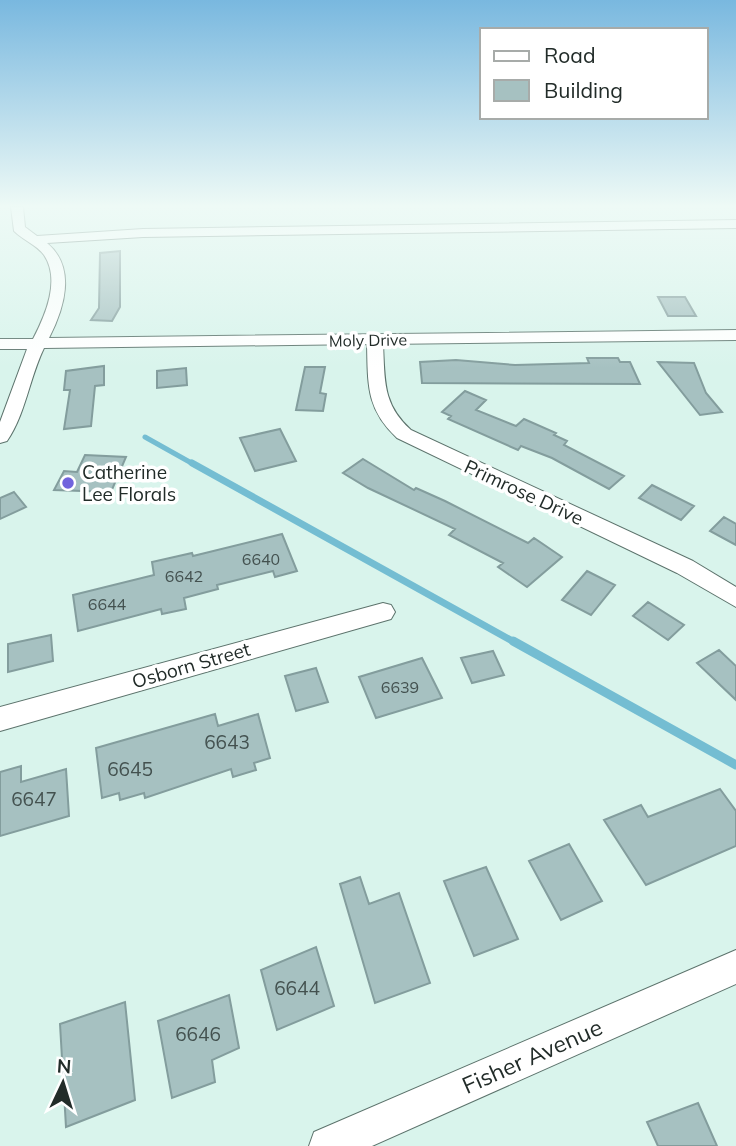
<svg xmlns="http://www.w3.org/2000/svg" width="736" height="1146" font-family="Mulish,sans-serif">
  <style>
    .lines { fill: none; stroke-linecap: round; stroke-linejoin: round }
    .stream-far2 { stroke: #74bdd2; stroke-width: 5 }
    .stream-far1 { stroke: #74bdd2; stroke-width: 7 }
    .stream { stroke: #74bdd2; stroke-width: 9 }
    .building { fill: #a6c1c1; stroke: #839d9d; stroke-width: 2 }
    .minor-casing { stroke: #5c736c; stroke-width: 2 }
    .minor { fill: #fff; fill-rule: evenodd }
    .poi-dot { fill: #7163dd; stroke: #fff; stroke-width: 2.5 }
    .labels { text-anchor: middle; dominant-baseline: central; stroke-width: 7; stroke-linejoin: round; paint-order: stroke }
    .far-street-label { font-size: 16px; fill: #222c29; stroke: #fff }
    .number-label { font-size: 16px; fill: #43514f }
    .poi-label { font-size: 19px; fill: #222c29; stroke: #fff; text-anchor: start }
    .street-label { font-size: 19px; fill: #222c29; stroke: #fff }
    .near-number-label { font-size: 19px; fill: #43514f }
    .near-street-label { font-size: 23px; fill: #222c29; stroke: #fff }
  </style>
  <rect width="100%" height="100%" fill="#d9f4ec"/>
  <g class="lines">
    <path class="stream-far2" d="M145,437L195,465"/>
    <path class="stream-far1" d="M192,463L516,643"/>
    <path class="stream" d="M513,641L736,765"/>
  </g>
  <path class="building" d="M120,251V307L112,321L91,320L99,308L100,253Z
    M658,297H685L696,316H668Z
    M587,358H618L620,362H630L640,384L422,383L420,362L456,360L515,365L589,363Z
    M658,362L694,363L706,393L722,412L700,415Z
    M104,366V385L95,386L91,426L64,429L70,390H64L66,371Z
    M305,367H325L320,393L326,394L323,411L296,410Z
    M186,368L187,385L157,388V371Z
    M465,391L486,400L476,410L516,426L524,419L556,433L554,435L567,441L564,445L624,476L609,489L552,458L521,446L518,450L448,419L451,416L442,412Z
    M280,429L296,461L255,471L240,438Z
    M85,455L126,457L111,492L54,490L64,471L77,472Z
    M363,459L414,490L416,488L445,501L528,543L534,538L562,557L527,587L498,567L503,563L449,535L455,529L368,488L343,473Z
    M652,485L694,506L681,520L639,498Z
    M14,492L26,507L0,519V498Z
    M724,517L736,524V545L710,531Z
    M282,534L297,571L275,577L273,571L217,585L218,589L184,598L186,609L162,614L161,609L78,631L73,595L154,575L152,562L192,553L193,556Z
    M587,571L615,585L591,615L562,600Z
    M648,602L684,625L668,640L633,616Z
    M51,635L53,661L8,672V644Z
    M719,650L736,666V700L697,663Z
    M493,651L504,675L472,683L461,658Z
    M422,658L442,698L376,718L359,677Z
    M316,668L328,702L296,711L285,676Z
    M215,714L218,726L258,714L270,758L254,763L256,770L233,777L231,769L145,798L144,793L120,800L119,793L102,798L96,748Z
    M21,766V782L66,769L69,816L0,836V772Z
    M720,789L736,811V846L646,885L604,820L641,805L648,817Z
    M569,844L602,901L561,920L529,861Z
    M486,867L518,939L474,956L444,881Z
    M360,877L369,904L399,893L430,983L375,1003L340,884Z
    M316,947L334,1006L277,1030L261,970Z
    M229,995L239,1048L212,1060L215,1082L172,1098L158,1021Z
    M125,1002L135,1100L66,1127L60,1024Z
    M698,1103L717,1146H658L647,1122Z"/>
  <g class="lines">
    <g class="minor-casing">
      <path id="minor" d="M11,207H23L25,227L37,236L143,229L736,220V228L143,237L47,243C77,268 64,309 49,338L736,330V340L383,344C385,380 382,404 411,430L693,561L736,587V607L677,573L397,438C366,409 368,385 367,344L44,348C29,379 26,413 7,441L0,443V422L27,349H0V339H33C45,316 61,280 44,255C37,245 23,240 14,231Z
        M383,603L391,605L395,612L391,619L0,731V707Z
        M736,950V984L372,1146H309L314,1132Z"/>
    </g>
    <use href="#minor" class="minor"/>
  </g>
  <linearGradient id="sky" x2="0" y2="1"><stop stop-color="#79b8df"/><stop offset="0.56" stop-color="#eefaf6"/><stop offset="1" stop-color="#eefaf6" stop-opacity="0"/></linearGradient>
  <rect width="736" height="368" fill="url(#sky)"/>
  <circle class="poi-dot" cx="68" cy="483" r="7"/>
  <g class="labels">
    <g class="far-street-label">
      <text transform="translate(368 340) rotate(-1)">Moly Drive</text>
    </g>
    <g class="number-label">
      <text x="261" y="559">6640</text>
      <text x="184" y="576">6642</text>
      <text x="107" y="604">6644</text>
      <text x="400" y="687">6639</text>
    </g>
    <g class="poi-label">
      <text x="82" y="472">Catherine<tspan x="82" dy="22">Lee Florals</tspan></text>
    </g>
    <g class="street-label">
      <text transform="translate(524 492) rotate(25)">Primrose Drive</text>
      <text transform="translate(191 665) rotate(-16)">Osborn Street</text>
    </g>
    <g class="near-number-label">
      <text x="227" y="742">6643</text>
      <text x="130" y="769">6645</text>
      <text x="34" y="799">6647</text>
      <text x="297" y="988">6644</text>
      <text x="198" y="1034">6646</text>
    </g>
    <g class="near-street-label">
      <text transform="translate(532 1056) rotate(-24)">Fisher Avenue</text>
    </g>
  </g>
  <rect x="480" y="28" width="228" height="91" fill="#ffffff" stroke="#a7aba9" stroke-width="2"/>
  <rect x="494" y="51" width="35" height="10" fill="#ffffff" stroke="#a7aba9" stroke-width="2"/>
  <text x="544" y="63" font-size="21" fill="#222c29">Road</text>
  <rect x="494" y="80" width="35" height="21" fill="#a6c1c1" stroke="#a7aba9" stroke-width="2"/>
  <text x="544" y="98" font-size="21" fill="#222c29">Building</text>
  <g transform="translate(63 1083) rotate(4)" stroke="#ffffff" stroke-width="5" paint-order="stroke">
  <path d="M0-5L12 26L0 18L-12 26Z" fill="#222c29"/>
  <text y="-10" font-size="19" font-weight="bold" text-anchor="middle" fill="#222c29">N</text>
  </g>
</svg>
